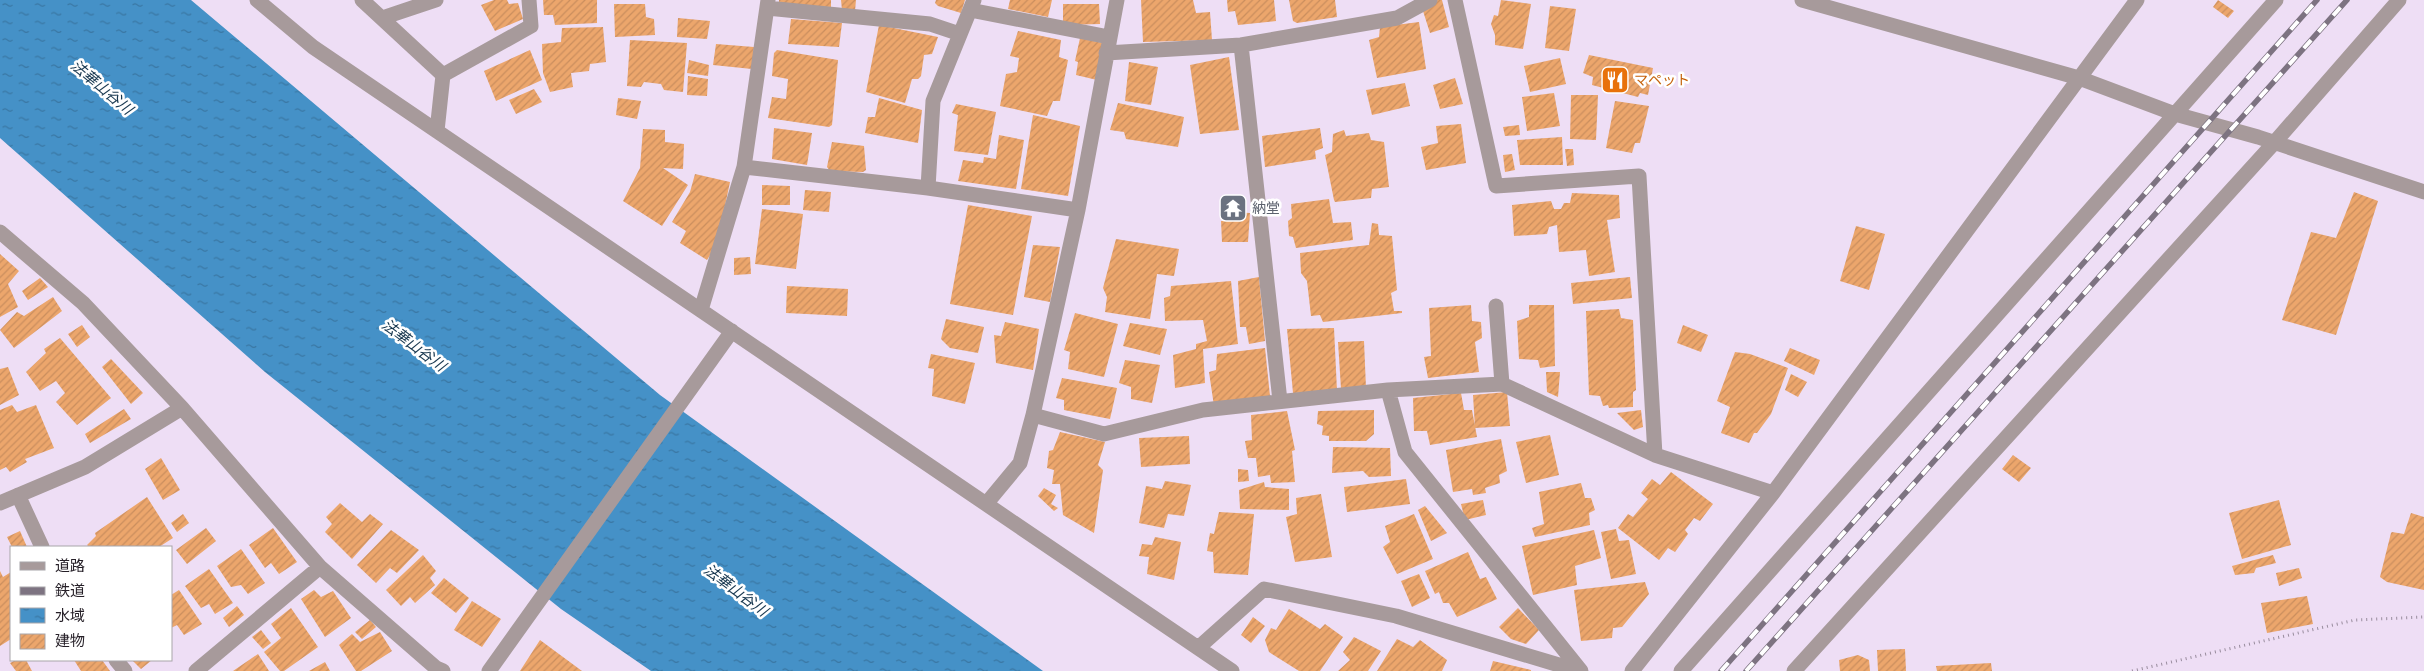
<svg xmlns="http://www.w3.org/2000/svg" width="2424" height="671" font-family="'Libre Baskerville','Noto Sans JP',serif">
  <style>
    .water { fill: url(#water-ripples) }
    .building { fill: url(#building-hatch) }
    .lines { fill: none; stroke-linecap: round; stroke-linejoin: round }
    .path { stroke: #988c9d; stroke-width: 3; stroke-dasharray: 1 4; stroke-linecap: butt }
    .minor { stroke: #a79a9b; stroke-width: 15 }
    .rail-casing { stroke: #7d7381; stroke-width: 5.5 }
    .rail { stroke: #fff; stroke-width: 4; stroke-dasharray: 11; stroke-linecap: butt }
    .labels { text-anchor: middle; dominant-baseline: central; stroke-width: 5; stroke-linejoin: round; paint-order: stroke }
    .food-label { font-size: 14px; fill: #c56008; stroke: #fff; text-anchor: start }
    .worship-label { font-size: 14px; fill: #5b616d; stroke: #fff; text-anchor: start }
    .water-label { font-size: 15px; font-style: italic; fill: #16364e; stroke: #fff }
  </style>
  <defs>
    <pattern id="water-ripples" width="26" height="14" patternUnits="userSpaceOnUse" patternTransform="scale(1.25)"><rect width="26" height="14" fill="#4591c7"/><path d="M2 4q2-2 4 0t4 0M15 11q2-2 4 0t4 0" fill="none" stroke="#3976a2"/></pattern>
    <pattern id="building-hatch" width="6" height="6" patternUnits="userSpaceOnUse" patternTransform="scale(1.25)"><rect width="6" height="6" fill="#eca66c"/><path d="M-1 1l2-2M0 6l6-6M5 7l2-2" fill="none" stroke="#ca8e5e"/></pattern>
  </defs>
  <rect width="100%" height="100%" fill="#eedef5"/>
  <path class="water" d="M0,0H191L660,395L1043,671H651L561,609L265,372L0,138Z"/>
  <path class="building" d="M494,0H507L509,4L518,3L523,19L495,31L481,5Z
    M543,0H597V23L555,25L553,15H544Z
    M779,0H831V7L779,6Z
    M841,0H856L855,11L842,10Z
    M936,0H965L961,13L938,6L935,3Z
    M1010,0H1052L1048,17L1008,9Z
    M1141,0H1193L1196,13L1210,12L1212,40L1143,42Z
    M1227,0H1274L1276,21L1238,25L1235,11L1228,12Z
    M1289,0H1335L1337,17L1297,23L1293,21Z
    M1437,0H1442L1449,27L1430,33L1423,11Z
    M1501,0L1531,4L1523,49L1495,45V35L1491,24L1494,15L1498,16Z
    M2218,0L2234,11L2228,18L2213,7Z
    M614,4H645L646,17L654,19L655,35L615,37Z
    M1063,4H1099L1100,24L1063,25Z
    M1550,6L1576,9L1569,51L1545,48Z
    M678,18L710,21L707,39L677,37Z
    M791,19L842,23L839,47L788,44Z
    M1419,22L1426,69L1377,78L1369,40L1379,37L1380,27Z
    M879,25L938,37L932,54L924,55L921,76L918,79H912L905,103L866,92Z
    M603,27L606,62L590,64L589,71L571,73L573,87L550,92L543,73L542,44L561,42L562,28Z
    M1018,31L1061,40L1059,57L1068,60L1060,101H1053L1047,116L1000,106L1006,74L1017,72L1019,58L1010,56Z
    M1080,38L1107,44L1097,80L1076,75L1078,62L1075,61Z
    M630,40L687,43L683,92L664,90L661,84L644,82L641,87L627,86Z
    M716,44L754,47L752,69L713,65Z
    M530,50L542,80L496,101L484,71Z
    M777,50L838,60L832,125L829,127L768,118L772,97L786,99L788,79L772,76L774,53Z
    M1589,55L1653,68L1648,95L1640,93L1638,97L1592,85L1593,77L1583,73Z
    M1229,57L1239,130L1200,134L1190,65Z
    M1560,58L1566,84L1530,92L1524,66Z
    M689,60L709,65L708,76L687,73Z
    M1129,62L1158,67L1151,105L1125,101Z
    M688,76L708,79L707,96L687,95Z
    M1455,78L1463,104L1440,109L1433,85Z
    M1405,83L1410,106L1372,115L1366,90Z
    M534,89L542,102L516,114L509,100Z
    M1554,93L1560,126L1527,131L1522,97Z
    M1571,95H1598L1596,140L1570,139Z
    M618,98L641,101L637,119L616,115Z
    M879,98L922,110L918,143L865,133L868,117H875Z
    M1615,101L1649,106L1640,143H1635L1632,153L1606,148Z
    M1118,103L1184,117L1178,147L1126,139L1124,132L1110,130Z
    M956,104L996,112L988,155L954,151L958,115L952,113Z
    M1033,115L1080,126L1068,196L1021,189Z
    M1461,124L1466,163L1426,170L1421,147L1438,143L1436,126Z
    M1519,125L1520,135L1505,136L1503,127Z
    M774,128L812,133L807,165L772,159Z
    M1320,128L1323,148L1315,151L1316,159L1265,167L1262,136Z
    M643,129L665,130V142L684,144L683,169L663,168L688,185L662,226L623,201L640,168Z
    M1344,130L1346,136L1369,133L1371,140L1384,142L1389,187L1372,189L1371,198L1335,202L1334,200L1325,155L1332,152L1333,134Z
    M999,135L1024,140L1016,189L958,181L963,160L983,163L984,157L996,159Z
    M1562,137L1563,165H1520L1517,140Z
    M832,142L864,146L866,170L863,172L830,171L827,167Z
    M1565,149H1573L1574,165L1567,166Z
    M1512,154L1515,170L1505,172L1503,155Z
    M695,174L730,182L717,244L707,260L680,243L686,231L672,222L690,192Z
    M762,185L790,186V205H762Z
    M805,190L831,192L829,212L803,210Z
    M2354,192L2378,201L2336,335L2282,320L2311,232L2336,238Z
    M1572,193L1619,195L1620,218L1607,220L1615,272L1589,276L1586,250L1559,252L1557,225L1549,227L1547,234L1514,236L1512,205L1551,201L1554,209H1561L1564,203H1570Z
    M1329,199L1333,223L1351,222L1353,240L1296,248L1293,237L1289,236L1288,221L1292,218L1291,204Z
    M968,205L1032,216L1013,315L950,304Z
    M762,209L803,214L796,269L755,264Z
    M1231,212L1250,213L1248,242H1222L1221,221H1230Z
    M1372,223L1378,224L1379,235L1392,236L1397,290L1391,293L1394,311H1402V313L1323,322L1320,315L1311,316L1307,281L1301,273L1300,253L1369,245Z
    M1856,226L1885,234L1869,290L1840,281Z
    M1116,239L1179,249L1174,276L1157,274L1150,319L1105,312L1107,297L1103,288Z
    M1033,245L1060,247L1050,302L1024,297Z
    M0,254L19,271L8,284L18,307L0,317Z
    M750,257L751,274L734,275V258Z
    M1259,277L1265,341L1249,344L1246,327H1240L1238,281Z
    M1630,277L1632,298L1573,304L1571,283Z
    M40,278L48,287L28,300L22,291Z
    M1231,281L1238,344L1203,349L1205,383L1175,388L1173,355L1196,349V344L1207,341L1203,320L1165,321L1164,298L1170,296L1171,286Z
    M787,286L848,289L847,316L786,313Z
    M53,297L62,311L14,348L0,330L17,312L24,316Z
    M1471,305L1472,321L1481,322L1482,338L1475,342L1479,372L1428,378L1424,357L1431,356L1429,308Z
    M1529,305H1554L1555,366L1540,368L1538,360L1519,359L1517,321L1529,317Z
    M1619,309L1621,318L1633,320L1636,390L1633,392V407L1609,408L1608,405L1603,406L1600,396L1589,395L1586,311Z
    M1075,313L1118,324L1104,377L1068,369L1070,352L1064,350Z
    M946,319L984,327L978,353L950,348L941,339Z
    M1005,322L1039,329L1033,370L996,363L994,335L1001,336Z
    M1130,323L1167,329L1160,355L1123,346Z
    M82,325L90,337L77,347L68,334Z
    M1683,325L1708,335L1701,352L1677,343Z
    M1334,328L1337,391L1293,393L1287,329Z
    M60,338L111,398L77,425L56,402L65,393L56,381L40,391L26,372L46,353L44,349Z
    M1364,341L1366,388L1341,389L1338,342Z
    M1265,348L1270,396L1214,406L1209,372L1216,370L1217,354Z
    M1790,348L1820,360L1814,375L1784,361Z
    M1735,352L1750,354L1788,368L1771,414L1757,433H1754L1749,443L1721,433L1730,407L1717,401Z
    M931,354L975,363L965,404L932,396L934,369L928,368Z
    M111,359L143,393L131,404L102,367Z
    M1125,360L1160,365L1152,403L1131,399V387L1119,383Z
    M8,367L19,395L0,405V369Z
    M1546,372H1560L1558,397L1547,392Z
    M1791,374L1807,382L1798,397L1785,390Z
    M1062,378L1117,388L1110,419L1064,410V400L1056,398Z
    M1507,392L1510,426L1475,428L1473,395Z
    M1461,393L1464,410H1472L1477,437L1430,445L1427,431H1414L1413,398Z
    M12,405L17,412L36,405L54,448L25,459L27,462L10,472L6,467L0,470V410Z
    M124,409L131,419L90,443L85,434Z
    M1374,410V434L1366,441H1329V436L1322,435L1323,426L1317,424L1318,411Z
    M1641,410L1643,427L1634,430L1617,413Z
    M1287,411L1295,450L1292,451L1295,482L1271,483L1270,475L1258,477L1256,458H1248L1245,441L1252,440L1251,415Z
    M1060,432L1105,442L1098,465L1103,470L1094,533L1063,515L1060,484H1052L1054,470L1047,468L1049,451L1053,450Z
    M1550,435L1559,475L1526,483L1516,442Z
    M1189,436L1190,464L1141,467L1139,438Z
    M1501,439L1507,471L1499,475L1500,483L1485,488L1486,493L1473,495L1472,489L1453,492L1446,450Z
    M1333,447L1390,448L1391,476L1369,477L1363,471L1332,473Z
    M2013,455L2031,468L2019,482L2002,469Z
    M161,458L180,490L163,500L145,469Z
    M1238,469L1248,470L1249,481L1238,482Z
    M1671,472L1713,504L1700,521L1694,518L1685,530L1688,534L1675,552L1668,548L1659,560L1618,528L1628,514L1633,517L1648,499L1641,493L1652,479L1660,485Z
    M1406,479L1410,504L1347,512L1344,487Z
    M1165,481L1191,485L1184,516L1168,514L1164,528L1139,523L1146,486L1162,489Z
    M1264,482L1265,487L1289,489V510L1240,509L1239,490Z
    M1581,483L1585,498H1591L1595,510L1589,513L1590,525L1535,537L1532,528L1544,524L1539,492Z
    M1044,488L1056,495L1051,504L1058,508L1054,511L1038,496Z
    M1321,494L1332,557L1295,562L1286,517L1297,514L1296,498Z
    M147,497L173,538L159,547H89L87,545L96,536L95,533Z
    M1483,500L1486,515L1465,520L1461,504Z
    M2279,500L2291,545L2242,559L2229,513Z
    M340,503L362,522L370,514L383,524L352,559L325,532L332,524L326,517Z
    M1425,506L1447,533L1431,541L1418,510Z
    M1219,512L1254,514L1248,575L1214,573L1213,552L1207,551L1210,533L1214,534Z
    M2411,513L2424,517V590L2387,582L2380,577L2391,533L2392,532L2404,534Z
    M183,514L189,523L177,532L171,523Z
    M1414,514L1433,559L1397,574L1383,547L1390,542L1385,526Z
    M206,528L216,541L187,564L176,550Z
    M273,528L297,562L279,574L271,563L265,568L249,545Z
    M1616,529L1619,541L1629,540L1636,574L1611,579L1601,532Z
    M391,530L419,550L397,573L390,568L376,583L357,565Z
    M1594,530L1601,558L1575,566L1577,585L1533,595L1522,546Z
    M20,531L27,547H12L7,537Z
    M1155,537L1181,542L1174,580L1147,574L1149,557L1139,556L1142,544L1152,545Z
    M241,549L265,583L248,594L241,585L231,587L217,566Z
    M1468,552L1480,579L1486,577L1497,599L1457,617L1449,603H1443L1439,592L1435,594L1425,571Z
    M423,555L436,571L430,578L435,585L415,603L410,597L401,606L386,590Z
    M2273,555L2276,563L2256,568L2254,573L2235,575L2232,566Z
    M2299,568L2302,578L2279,586L2276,573Z
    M209,569L233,603L215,614L209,604L201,608L185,586Z
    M0,571L3,577L11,572V639L0,646Z
    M1419,574L1430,598L1412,607L1401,581Z
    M444,578L469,598L456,613L431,593Z
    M1645,582L1649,594L1622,627L1613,628L1612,638L1581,641L1574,590Z
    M179,590L202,624L184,635L177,625L171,628V595Z
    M314,590L321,597L333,591L351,618L325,637L301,599Z
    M2307,596L2313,624L2267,633L2261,603Z
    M472,601L501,619L482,647L454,630Z
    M237,606L244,615L229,627L223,618Z
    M291,608L318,647L284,671H280L264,652L281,638L271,624Z
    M1518,608L1539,630L1526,644L1511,639L1499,627Z
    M1289,609L1320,629L1325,624L1343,637L1320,671H1299L1269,652L1265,640L1271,628L1276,630Z
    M1253,617L1265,626L1251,643L1241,635Z
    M370,620L376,627L362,639L355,632Z
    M261,630L271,643L263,649L252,637Z
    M380,632L392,651L361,671H356L339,645L352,634L360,642Z
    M1354,637L1381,651L1368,671H1338L1350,660L1343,652Z
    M1397,639L1413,647L1420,640L1447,660L1442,671H1377Z
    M540,640L582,671H520Z
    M1905,649L1906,671H1878L1877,650Z
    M258,654L269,671H233Z
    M1858,655L1869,660L1870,671H1840L1839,660Z
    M16,660H26L32,671H16L10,663Z
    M74,660H102L110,671H81Z
    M132,660H152L141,669Z
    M1493,661L1531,670V671H1490Z
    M325,662L330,671H309Z
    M1991,663L1992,671H1937L1936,666Z"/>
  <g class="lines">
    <path class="path" d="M2132,671L2355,620L2424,617"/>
    <path class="minor" d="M257,0L313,47L1232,671
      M362,0L443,75L437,131
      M1455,0L1496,186L1639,176L1655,455
      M1802,0L2079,78L2175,114L2258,137L2424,192
      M767,8L930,24L960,34
      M970,10L1109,37
      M382,18L436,0
      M1241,45L1280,401
      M1106,53L1241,45L1397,18L1430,0
      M443,75L531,26L529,0
      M744,167L928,188L1078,210
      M928,188L933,101L974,0
      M0,232L83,303L182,408L320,567L436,668L443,671
      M1496,306L1502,384
      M701,310L744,167L768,0
      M1388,390L1405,452L1581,671
      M1033,415L1104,434L1203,410L1388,390L1502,384L1655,455L1773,493
      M18,495L42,547
      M0,503L85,467L182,408
      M986,504L1020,463L1033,415L1078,210L1117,0
      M1198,648L1264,589L1396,616L1579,671
      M116,660L125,671
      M196,671L320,567
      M489,671L732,331
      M1632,671L1773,493L2137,0
      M1681,671L2276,0
      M1794,671L2274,143L2399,0"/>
    <g class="rail-casing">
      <path id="rail" d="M1721,671L2317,0
        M1746,671L2347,0"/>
    </g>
    <use href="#rail" class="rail"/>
  </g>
  <defs>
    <g id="restaurant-square" transform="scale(1.4375)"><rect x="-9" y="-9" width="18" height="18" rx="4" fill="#e8710a" stroke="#fff"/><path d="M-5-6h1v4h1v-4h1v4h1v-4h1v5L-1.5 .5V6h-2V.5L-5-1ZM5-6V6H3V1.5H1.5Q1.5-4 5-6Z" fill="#fff"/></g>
    <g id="temple-square" transform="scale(1.4375)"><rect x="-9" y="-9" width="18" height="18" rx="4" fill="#6b7280" stroke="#fff"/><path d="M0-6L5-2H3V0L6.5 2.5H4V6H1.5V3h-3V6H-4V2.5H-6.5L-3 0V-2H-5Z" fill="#fff"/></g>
  </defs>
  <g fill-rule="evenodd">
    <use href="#restaurant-square" x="1615" y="80"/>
    <use href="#temple-square" x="1233" y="208"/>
  </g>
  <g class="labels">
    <g class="food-label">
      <text x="1634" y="80">マペット</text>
    </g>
    <g class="worship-label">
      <text x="1252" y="208">納堂</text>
    </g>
    <g class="water-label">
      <text transform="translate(102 87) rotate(40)">法華山谷川</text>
      <text transform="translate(414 345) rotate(37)">法華山谷川</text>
      <text transform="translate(736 590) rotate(37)">法華山谷川</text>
    </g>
  </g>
  <rect x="10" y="546" width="162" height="115" fill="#ffffff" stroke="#a8a5a9"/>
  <rect x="20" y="562" width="25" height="8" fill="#a79a9b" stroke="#a8a5a9"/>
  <text x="55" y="571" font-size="15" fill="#251f27">道路</text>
  <rect x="20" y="587" width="25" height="8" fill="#7d7381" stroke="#a8a5a9"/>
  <text x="55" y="596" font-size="15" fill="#251f27">鉄道</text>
  <rect x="20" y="608" width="25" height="15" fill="url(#water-ripples)" stroke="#a8a5a9"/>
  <text x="55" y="621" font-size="15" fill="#251f27">水域</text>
  <rect x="20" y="634" width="25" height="15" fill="url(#building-hatch)" stroke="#a8a5a9"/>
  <text x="55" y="646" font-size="15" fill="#251f27">建物</text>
</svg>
